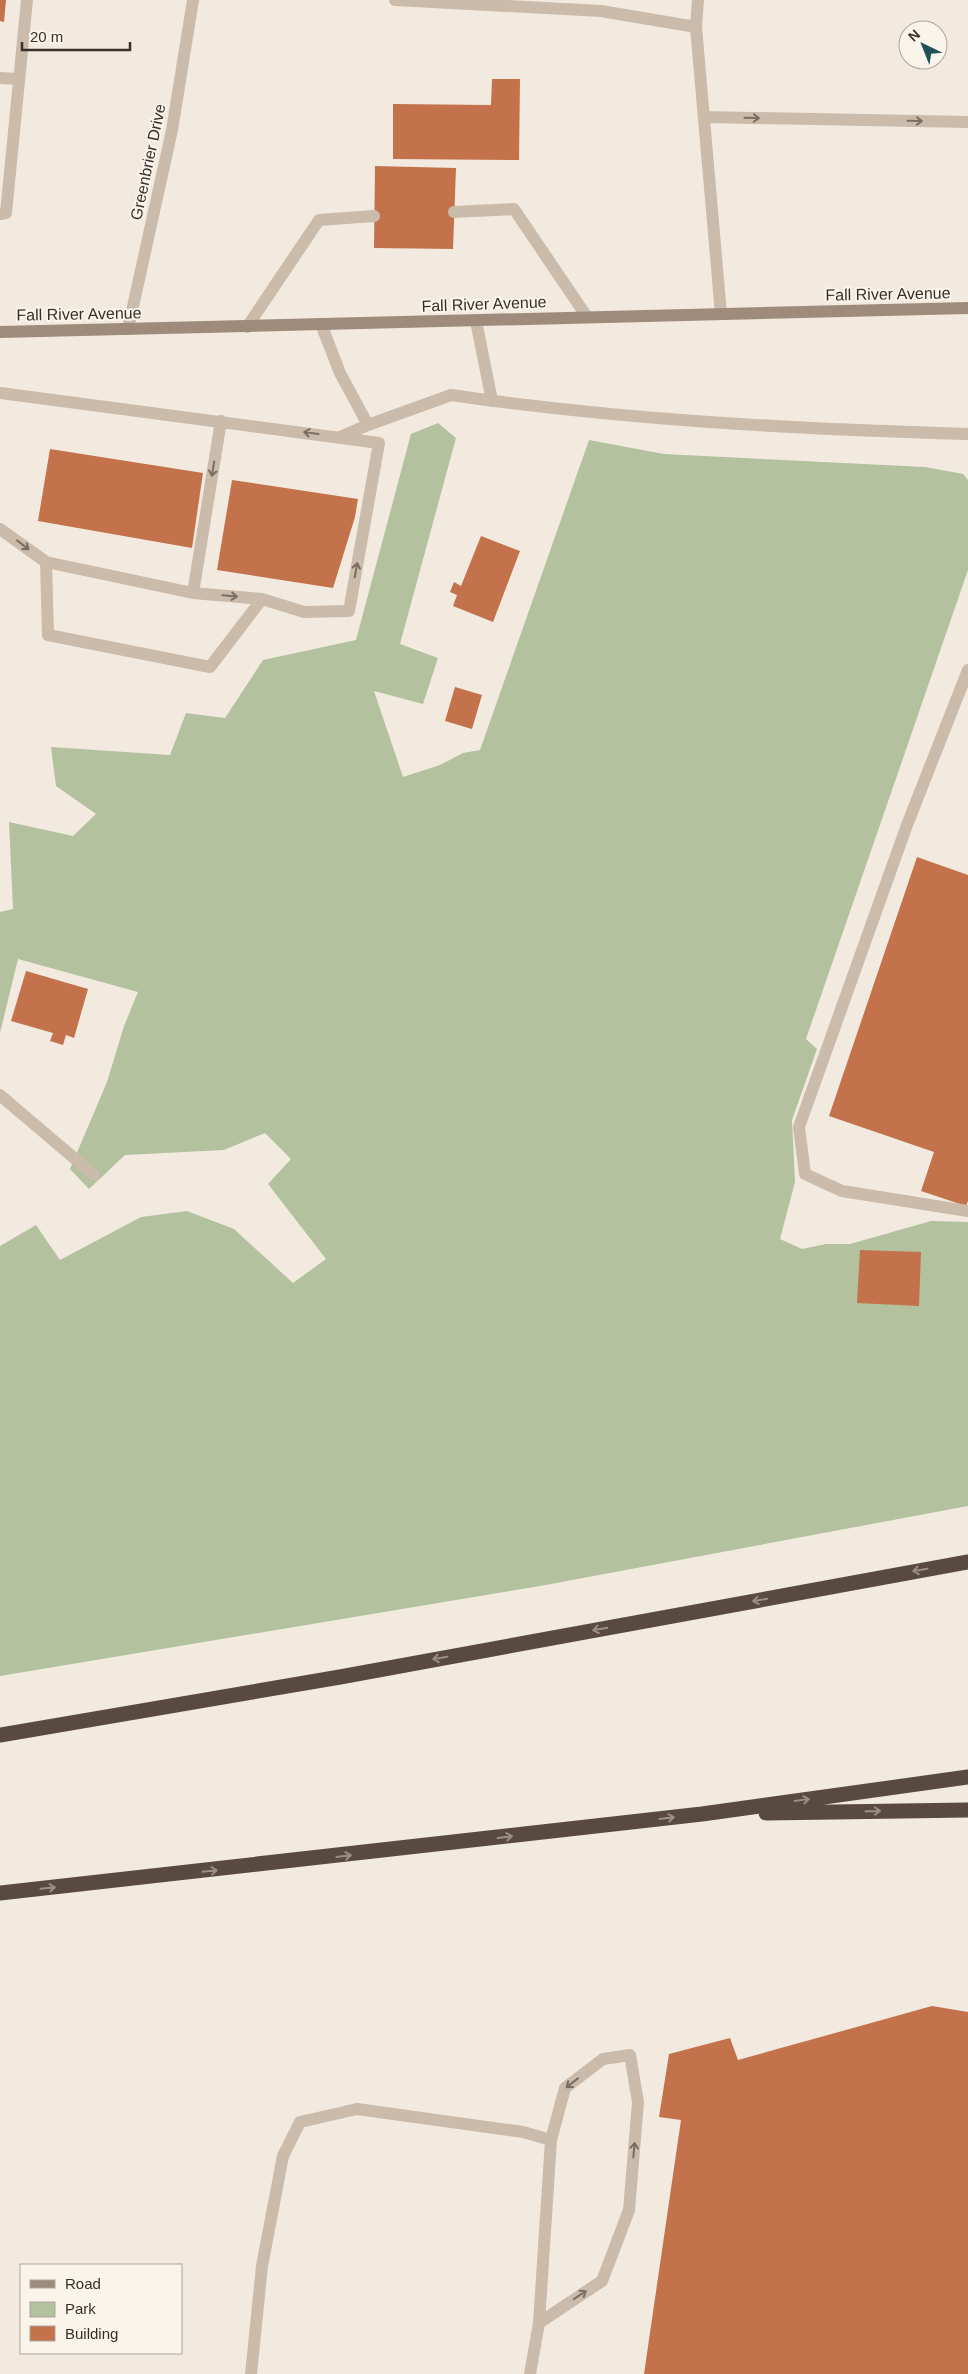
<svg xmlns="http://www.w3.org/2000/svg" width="968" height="2374" font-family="Arial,sans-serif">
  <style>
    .green { fill: #b3c19f }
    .building { fill: #c3724c }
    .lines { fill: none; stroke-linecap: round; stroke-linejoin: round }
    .service { stroke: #cabbaa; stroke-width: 12 }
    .minor { stroke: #cabbaa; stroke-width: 12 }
    .secondary { stroke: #9e8b7c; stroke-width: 12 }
    .motorway { stroke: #594a41; stroke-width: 15 }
    .oneway { stroke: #7a6e64 }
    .oneway2 { stroke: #998e85 }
    .labels { text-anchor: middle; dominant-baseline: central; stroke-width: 4; stroke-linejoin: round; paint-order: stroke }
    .street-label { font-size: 16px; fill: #382f2a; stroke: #faf4eb }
  </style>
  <rect width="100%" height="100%" fill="#f2eadf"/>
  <path class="green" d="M438,423L456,438L400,644L438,658L423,704L374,691L403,777L440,765L463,753L480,750L589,440L664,454L925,467L963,474L968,480V570L806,1039L817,1049L792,1120L795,1182L780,1239L802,1249L826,1244H850L931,1221L968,1222V1506L540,1586L0,1676V1246L36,1225L60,1260L141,1217L187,1211L234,1229L293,1283L326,1259L268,1184L291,1159L265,1133L224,1150L125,1155L89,1189L70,1169L107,1082L124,1026L138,992L18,959L0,1033V912L13,909L9,822L73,836L96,814L56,786L51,747L170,755L186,713L225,718L263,660L356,640L411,434Z"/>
  <path class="building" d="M0,0H6L4,22L0,21Z
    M492,79H520L519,160L393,159V104L491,105Z
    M375,166L456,168L453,249L374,248Z
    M50,449L203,473L192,548L38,521Z
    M232,480L358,499L355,517L333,588L217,570Z
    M481,536L520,551L493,622L453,606L457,595L450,592L454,582L461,586Z
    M455,687L482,695L472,729L445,721Z
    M917,857L968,875V1201L966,1206L921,1191L934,1152L829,1116Z
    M26,971L88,989L74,1038L66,1035L63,1045L50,1041L53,1033L11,1021Z
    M860,1250L921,1252L919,1306L857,1303Z
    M932,2006L968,2012V2374H644L681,2120L659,2117L669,2054L730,2038L738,2060Z"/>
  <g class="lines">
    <path class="service" d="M395,0L601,11L696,27L721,314
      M696,27L698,0
      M0,78L19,79
      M704,117L968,122
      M454,212L514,209L587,317
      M0,214L6,213L27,0
      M321,324L340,373L368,425L340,437
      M247,327L319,220L374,216
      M0,393L379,443L349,611L304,612L262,599L193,593L221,421
      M368,425L451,395
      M0,529L46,562L193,593
      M46,562L48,635L210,667L262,599
      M968,670L907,825L799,1127L805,1174L842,1191L968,1211
      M539,2323L602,2281L629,2210L638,2102L630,2055L603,2059L565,2088L551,2140
      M251,2374L262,2266L283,2156L300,2122L357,2109L523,2132L551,2140L539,2323L530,2374"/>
    <path class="minor" d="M476,321L492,401
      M128,329L172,130L193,0
      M451,395C622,420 795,429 968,434
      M0,1095L94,1175"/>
    <path class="secondary" d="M0,332L968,308"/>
    <path class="motorway" d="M0,1735L340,1677L968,1562
      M766,1813L968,1810
      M0,1893L702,1814L968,1777"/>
  </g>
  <defs><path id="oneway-shaft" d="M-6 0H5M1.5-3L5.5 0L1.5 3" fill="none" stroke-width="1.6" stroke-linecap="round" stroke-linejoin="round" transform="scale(1.25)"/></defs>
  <g class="oneway">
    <use href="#oneway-shaft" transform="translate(752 118) rotate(1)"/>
    <use href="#oneway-shaft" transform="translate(915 121) rotate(1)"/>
    <use href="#oneway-shaft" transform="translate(311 433) rotate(-172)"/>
    <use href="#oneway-shaft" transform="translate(213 469) rotate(99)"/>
    <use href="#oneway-shaft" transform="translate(23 545) rotate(38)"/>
    <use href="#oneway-shaft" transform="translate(356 570) rotate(-80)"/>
    <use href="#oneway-shaft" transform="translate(230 596) rotate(5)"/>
    <use href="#oneway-shaft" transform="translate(572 2083) rotate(142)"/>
    <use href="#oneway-shaft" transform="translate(634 2150) rotate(-85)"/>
    <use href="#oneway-shaft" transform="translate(580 2295) rotate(-34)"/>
  </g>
  <g class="oneway2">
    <use href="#oneway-shaft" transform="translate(920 1570) rotate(170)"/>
    <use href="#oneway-shaft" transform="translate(760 1600) rotate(170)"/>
    <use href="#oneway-shaft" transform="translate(600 1629) rotate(170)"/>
    <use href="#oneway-shaft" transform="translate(440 1658) rotate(170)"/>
    <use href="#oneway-shaft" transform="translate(802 1800) rotate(-8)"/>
    <use href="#oneway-shaft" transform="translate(873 1811) rotate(-1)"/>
    <use href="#oneway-shaft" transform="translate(667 1818) rotate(-7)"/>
    <use href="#oneway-shaft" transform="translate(505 1837) rotate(-7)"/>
    <use href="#oneway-shaft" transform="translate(344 1856) rotate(-7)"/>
    <use href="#oneway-shaft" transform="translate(210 1871) rotate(-6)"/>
    <use href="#oneway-shaft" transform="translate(48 1888) rotate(-6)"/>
  </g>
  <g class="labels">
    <g class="street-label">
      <text transform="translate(148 162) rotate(-78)">Greenbrier Drive</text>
      <text transform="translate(888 294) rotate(-1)">Fall River Avenue</text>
      <text transform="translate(484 304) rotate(-2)">Fall River Avenue</text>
      <text transform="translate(79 314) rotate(-1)">Fall River Avenue</text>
    </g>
  </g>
  <rect x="20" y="2264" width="162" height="90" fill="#faf4eb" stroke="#aca59e"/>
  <rect x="30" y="2280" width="25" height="8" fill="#9e8b7c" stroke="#aca59e"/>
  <text x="65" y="2289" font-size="15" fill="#382f2a">Road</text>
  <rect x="30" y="2302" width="25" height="15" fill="#b3c19f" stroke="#aca59e"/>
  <text x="65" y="2314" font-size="15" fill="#382f2a">Park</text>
  <rect x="30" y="2326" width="25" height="15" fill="#c3724c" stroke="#aca59e"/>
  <text x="65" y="2339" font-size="15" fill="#382f2a">Building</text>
  <g transform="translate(923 45) rotate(317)"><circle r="24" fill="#faf4eb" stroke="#aca59e"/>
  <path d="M0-4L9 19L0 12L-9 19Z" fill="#205159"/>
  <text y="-8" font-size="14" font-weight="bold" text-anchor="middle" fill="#382f2a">N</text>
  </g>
  <path d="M22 42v8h108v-8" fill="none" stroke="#382f2a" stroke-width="2.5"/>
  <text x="30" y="42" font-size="15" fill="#382f2a" stroke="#faf4eb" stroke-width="4" paint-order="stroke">20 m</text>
</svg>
